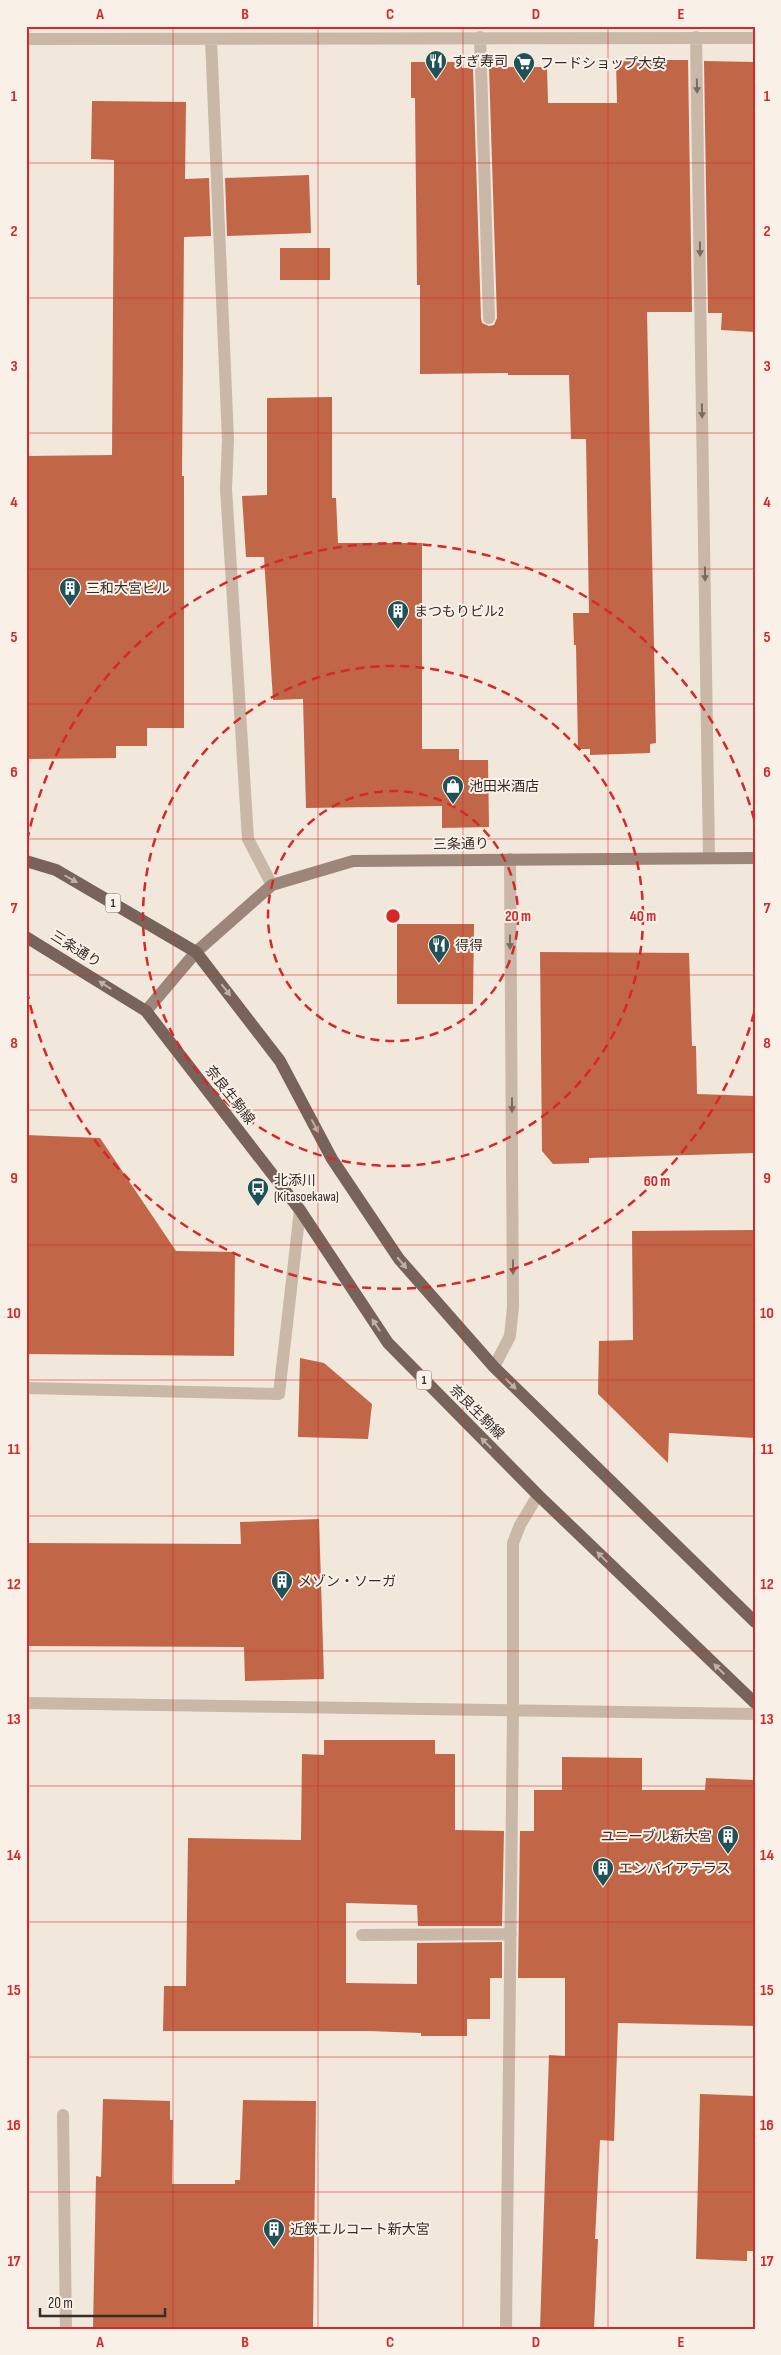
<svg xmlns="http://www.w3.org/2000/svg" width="781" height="2355" font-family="'Sofia Sans Condensed','Noto Sans JP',sans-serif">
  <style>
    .building { fill: #c26648 }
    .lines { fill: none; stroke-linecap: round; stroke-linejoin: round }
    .lane { stroke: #c9b7a8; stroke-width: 12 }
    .street { stroke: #c9b7a8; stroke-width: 12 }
    .secondary { stroke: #9c8679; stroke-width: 12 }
    .primary { stroke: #776359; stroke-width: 12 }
    .oneway { fill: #786b62 }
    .oneway2 { fill: #beb1a8 }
    .grid { fill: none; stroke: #d62828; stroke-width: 1; stroke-opacity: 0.55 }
    .ring { fill: none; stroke: #d62828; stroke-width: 2.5; stroke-dasharray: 9 6 }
    .labels { text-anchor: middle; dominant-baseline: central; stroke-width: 4; stroke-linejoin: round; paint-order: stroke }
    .shield { fill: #f9f1e8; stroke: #706762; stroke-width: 1 }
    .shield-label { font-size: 12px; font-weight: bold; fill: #362c28 }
    .poi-label { font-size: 14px; fill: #362c28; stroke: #f9f1e8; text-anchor: start }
    .street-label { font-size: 14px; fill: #362c28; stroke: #f9f1e8 }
    .centre { fill: #d62828; stroke: #f9f1e8; stroke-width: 2.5 }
    .ring-label { font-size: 15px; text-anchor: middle; font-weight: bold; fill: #d62828; stroke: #f9f1e8; stroke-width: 4; stroke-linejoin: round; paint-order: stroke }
    .neatline { fill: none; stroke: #d62828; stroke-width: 2 }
    .grid-label { font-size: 16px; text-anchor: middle; font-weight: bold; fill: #d62828 }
  </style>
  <rect width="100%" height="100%" fill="#f1e7db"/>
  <path class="building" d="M616,60H688L692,312H647L656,743L650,744V753L590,755V749H578L576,645H574L573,613H589L586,439H571L569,375H508V373L420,374V285H417L415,98H411V62H462V68H473L481,318L482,323L489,326L494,325L497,318L489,67H547L548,103H617Z
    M704,61L755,62V332L721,330L722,313H708Z
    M92,101L186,102L185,179L209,178L211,236L184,237L182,476H184V728H147V746H116V758L26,759V456L112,455L114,160L91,159Z
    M309,175L311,233L227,236L225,178Z
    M280,248H330V280H280Z
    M332,397V498H336L338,543H422V749H459V760H488L489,827L442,828V806L306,808L303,699L273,700L264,557H246L242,496L267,495V398Z
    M397,924H474L473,1004H397Z
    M540,952L689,953L692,1046H696L697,1094L755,1096V1153L589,1158V1163L553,1164L542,1151Z
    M26,1135L100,1138L176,1251L235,1252L234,1356L26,1354Z
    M755,1230V1438L669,1433L668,1463L598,1394L599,1341L633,1340L632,1231Z
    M300,1358L324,1363L372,1404L368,1439L298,1437Z
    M319,1519L324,1679L245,1681L244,1647L26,1646V1543L241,1544L240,1522Z
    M324,1740H435V1754H455V1830L504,1831L502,1926H418L417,1905L346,1903V1983L417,1984V1943L502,1942V1978H490V2019H467V2036H421V2033L369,2031H163L164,1986H186L188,1838L301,1840L302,1754L324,1755Z
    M562,1757L642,1758V1790H705L706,1778L755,1780V2026L618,2023L614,2141L600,2140L595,2239H598L594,2329H540L549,2055L565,2056V1978H518L520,1831H534V1790H562Z
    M700,2094L755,2096V2251H747V2261L696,2259Z
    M103,2099L170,2101V2120H173L172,2184H235V2180H240L243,2100L316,2101L313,2329H93L96,2176L101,2177Z"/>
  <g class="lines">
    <path class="lane" d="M63,2115L66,2329"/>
    <path class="street" d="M480,37L489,318
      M696,37L709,858
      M26,39L755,38
      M211,39L228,440L226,489L248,839L272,885
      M494,1367L510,1336L513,1307L510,859
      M26,1388L279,1394L300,1210
      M26,1703L755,1714
      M362,1935L511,1934
      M506,2329L513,1711V1543L520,1525L538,1495"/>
    <path class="secondary" d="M146,1011L196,952L272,885L353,861L755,858"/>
    <path class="primary" d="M26,861L56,870L196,952L280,1061L332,1159L399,1259L494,1367L755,1622
      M26,937L146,1011L300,1210L388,1343L538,1495L755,1703"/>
  </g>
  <defs><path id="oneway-solid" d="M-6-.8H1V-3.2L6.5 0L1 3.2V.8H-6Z" transform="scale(1.25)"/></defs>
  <g class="oneway">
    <use href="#oneway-solid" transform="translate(697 86) rotate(89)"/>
    <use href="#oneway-solid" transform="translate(700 249) rotate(89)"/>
    <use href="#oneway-solid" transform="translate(702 411) rotate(89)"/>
    <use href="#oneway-solid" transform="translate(705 574) rotate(89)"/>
    <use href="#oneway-solid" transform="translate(510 942) rotate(90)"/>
    <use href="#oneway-solid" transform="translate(512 1105) rotate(90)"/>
    <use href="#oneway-solid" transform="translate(513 1267) rotate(90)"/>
  </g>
  <g class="oneway2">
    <use href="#oneway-solid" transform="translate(71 879) rotate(30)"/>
    <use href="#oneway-solid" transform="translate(105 985) rotate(-147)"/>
    <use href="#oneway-solid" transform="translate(226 990) rotate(52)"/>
    <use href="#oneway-solid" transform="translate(315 1126) rotate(62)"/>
    <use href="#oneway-solid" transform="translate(402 1263) rotate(50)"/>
    <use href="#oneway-solid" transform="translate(376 1325) rotate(-123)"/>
    <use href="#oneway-solid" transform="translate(511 1384) rotate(44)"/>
    <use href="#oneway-solid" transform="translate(486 1443) rotate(-135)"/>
    <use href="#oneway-solid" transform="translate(602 1557) rotate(-136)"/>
    <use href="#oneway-solid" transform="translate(719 1669) rotate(-136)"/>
  </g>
  <path class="grid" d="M173,26V2329M318,26V2329M463,26V2329M608,26V2329M26,163H755M26,298H755M26,433H755M26,569H755M26,704H755M26,839H755M26,975H755M26,1110H755M26,1245H755M26,1380H755M26,1516H755M26,1651H755M26,1786H755M26,1922H755M26,2057H755M26,2192H755"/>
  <g class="ring">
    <circle cx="393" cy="916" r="125"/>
    <circle cx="393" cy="916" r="250"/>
    <path d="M754 1013A374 374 0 0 1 27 991M27 841A374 374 0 0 1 754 819"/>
  </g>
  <defs>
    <g id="restaurant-pin" transform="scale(1.125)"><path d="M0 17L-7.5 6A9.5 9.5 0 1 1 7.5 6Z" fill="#1f5256" stroke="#f9f1e8"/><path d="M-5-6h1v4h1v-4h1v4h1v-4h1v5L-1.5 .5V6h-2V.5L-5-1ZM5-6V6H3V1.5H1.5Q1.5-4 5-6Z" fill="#fff"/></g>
    <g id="supermarket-pin" transform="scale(1.125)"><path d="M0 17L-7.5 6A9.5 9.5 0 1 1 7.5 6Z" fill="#1f5256" stroke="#f9f1e8"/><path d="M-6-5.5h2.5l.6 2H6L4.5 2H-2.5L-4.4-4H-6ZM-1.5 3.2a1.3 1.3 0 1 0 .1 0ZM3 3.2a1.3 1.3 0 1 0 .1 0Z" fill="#fff"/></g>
    <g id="building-pin" transform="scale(1.125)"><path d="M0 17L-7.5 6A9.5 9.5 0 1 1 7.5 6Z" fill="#1f5256" stroke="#f9f1e8"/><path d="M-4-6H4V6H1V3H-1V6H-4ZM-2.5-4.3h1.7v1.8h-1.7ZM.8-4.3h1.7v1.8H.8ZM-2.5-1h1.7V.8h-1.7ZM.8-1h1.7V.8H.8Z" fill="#fff"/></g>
    <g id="shop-pin" transform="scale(1.125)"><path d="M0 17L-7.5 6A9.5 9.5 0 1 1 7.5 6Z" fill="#1f5256" stroke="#f9f1e8"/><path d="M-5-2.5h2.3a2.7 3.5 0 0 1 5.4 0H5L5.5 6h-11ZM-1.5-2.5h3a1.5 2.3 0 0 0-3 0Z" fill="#fff"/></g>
    <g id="bus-pin" transform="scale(1.125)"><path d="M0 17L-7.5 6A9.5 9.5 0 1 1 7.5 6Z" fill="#1f5256" stroke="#f9f1e8"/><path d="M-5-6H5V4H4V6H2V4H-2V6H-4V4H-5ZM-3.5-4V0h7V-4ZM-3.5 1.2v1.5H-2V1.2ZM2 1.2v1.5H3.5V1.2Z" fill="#fff"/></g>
  </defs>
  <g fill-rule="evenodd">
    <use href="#restaurant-pin" x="436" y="61"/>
    <use href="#supermarket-pin" x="524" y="63"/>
    <use href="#building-pin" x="70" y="588"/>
    <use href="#building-pin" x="398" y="611"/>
    <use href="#shop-pin" x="453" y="786"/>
    <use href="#restaurant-pin" x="439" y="945"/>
    <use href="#bus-pin" x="258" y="1188"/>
    <use href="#building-pin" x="282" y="1581"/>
    <use href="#building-pin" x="728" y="1836"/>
    <use href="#building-pin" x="603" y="1868"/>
    <use href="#building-pin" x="274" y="2229"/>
  </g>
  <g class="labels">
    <g class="shield">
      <rect x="105.5" y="893.5" width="15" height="19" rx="4"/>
      <rect x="416.5" y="1370.5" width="15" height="19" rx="4"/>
    </g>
    <g class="shield-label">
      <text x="113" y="903">1</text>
      <text x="424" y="1380">1</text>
    </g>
    <g class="poi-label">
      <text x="452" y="61">すぎ寿司</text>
      <text x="540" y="63">フードショップ大安</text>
      <text x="86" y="588">三和大宮ビル</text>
      <text x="414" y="611">まつもりビル2</text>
      <text x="469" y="786">池田米酒店</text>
      <text x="455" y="945">得得</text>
      <text x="274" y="1180">北添川<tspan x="274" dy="16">(Kitasoekawa)</tspan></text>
      <text x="298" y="1581">メゾン・ソーガ</text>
      <text x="712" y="1836" text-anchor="end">ユニーブル新大宮</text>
      <text x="619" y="1868">エンパイアテラス</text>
      <text x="290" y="2229">近鉄エルコート新大宮</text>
    </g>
    <g class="street-label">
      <text transform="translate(461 844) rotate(-1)">三条通り</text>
      <text transform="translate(76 949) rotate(32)">三条通り</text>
      <text transform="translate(230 1095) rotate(52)">奈良生駒線</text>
      <text transform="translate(477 1412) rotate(45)">奈良生駒線</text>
    </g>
  </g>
  <circle cx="393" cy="916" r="8" class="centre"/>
  <g class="ring-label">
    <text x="518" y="921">20 m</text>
    <text x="643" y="921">40 m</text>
    <text x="657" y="1186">60 m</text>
  </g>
  <rect width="781" height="2355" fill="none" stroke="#f9f1e8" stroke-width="55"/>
  <path d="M40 2308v8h125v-8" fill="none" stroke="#362c28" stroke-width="2.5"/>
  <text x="48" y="2308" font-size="15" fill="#362c28" stroke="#f9f1e8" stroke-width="4" paint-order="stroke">20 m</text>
  <rect x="28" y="28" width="726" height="2300" class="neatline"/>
  <g class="grid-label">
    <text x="100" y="19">A</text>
    <text x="245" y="19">B</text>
    <text x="390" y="19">C</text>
    <text x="536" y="19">D</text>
    <text x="681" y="19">E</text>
    <text x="14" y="101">1</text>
    <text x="767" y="101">1</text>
    <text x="14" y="236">2</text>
    <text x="767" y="236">2</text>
    <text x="14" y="371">3</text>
    <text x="767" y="371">3</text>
    <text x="14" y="507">4</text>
    <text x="767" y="507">4</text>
    <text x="14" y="642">5</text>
    <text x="767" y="642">5</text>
    <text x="14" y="777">6</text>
    <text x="767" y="777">6</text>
    <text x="14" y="913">7</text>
    <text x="767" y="913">7</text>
    <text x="14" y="1048">8</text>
    <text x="767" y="1048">8</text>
    <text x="14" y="1183">9</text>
    <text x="767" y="1183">9</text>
    <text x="14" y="1318">10</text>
    <text x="767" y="1318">10</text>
    <text x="14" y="1454">11</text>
    <text x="767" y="1454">11</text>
    <text x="14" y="1589">12</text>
    <text x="767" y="1589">12</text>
    <text x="14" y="1724">13</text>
    <text x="767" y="1724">13</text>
    <text x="14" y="1860">14</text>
    <text x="767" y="1860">14</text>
    <text x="14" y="1995">15</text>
    <text x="767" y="1995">15</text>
    <text x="14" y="2130">16</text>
    <text x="767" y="2130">16</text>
    <text x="14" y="2266">17</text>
    <text x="767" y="2266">17</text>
    <text x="100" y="2347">A</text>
    <text x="245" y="2347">B</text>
    <text x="390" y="2347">C</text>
    <text x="536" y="2347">D</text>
    <text x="681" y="2347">E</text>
  </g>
</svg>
